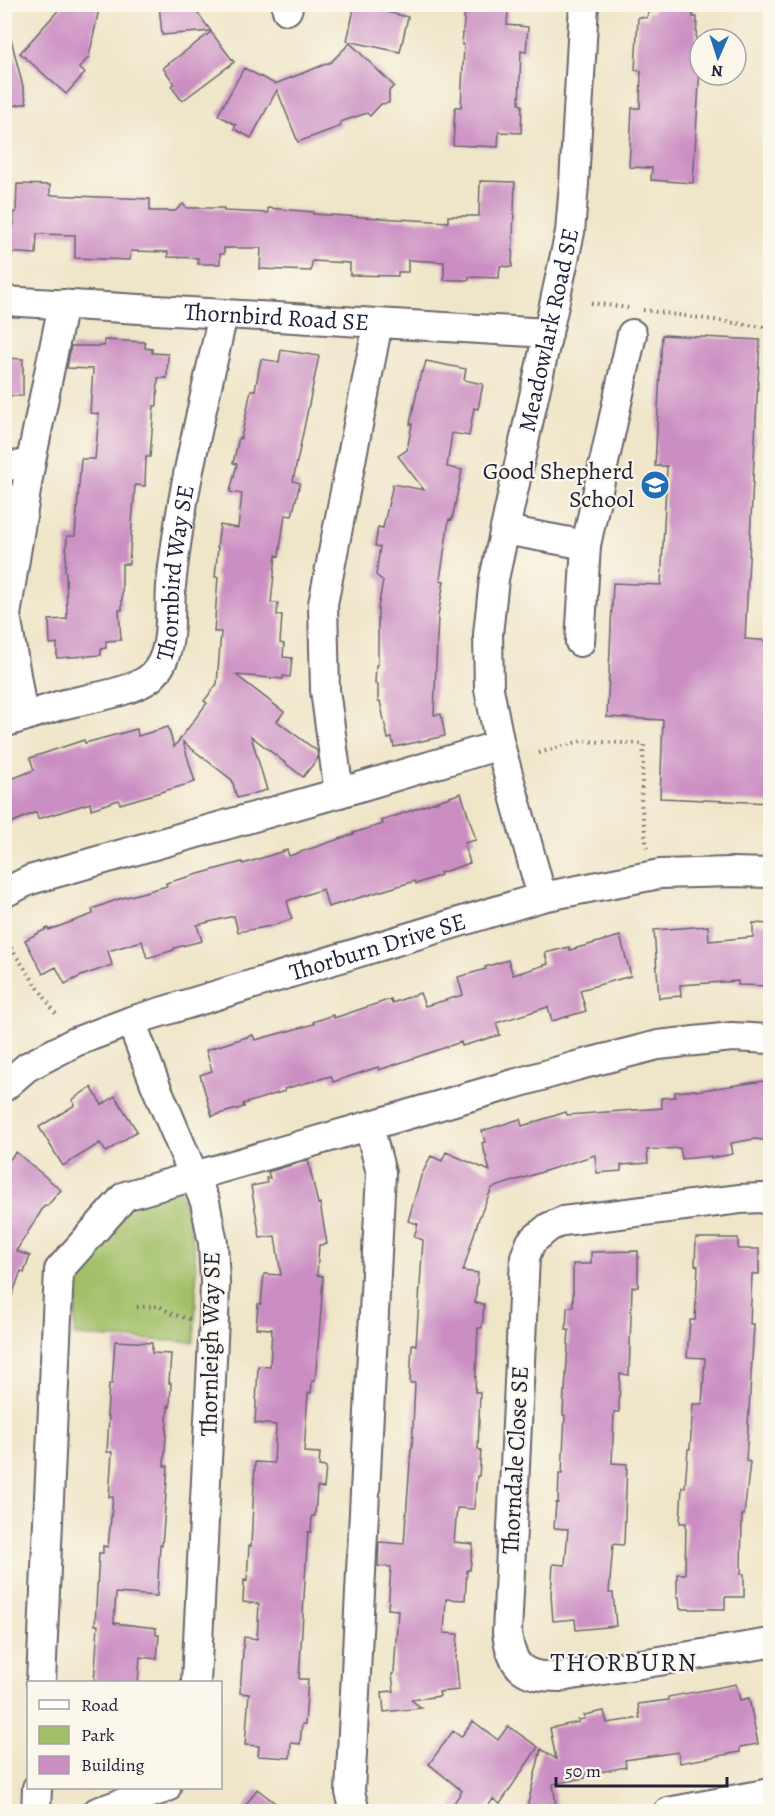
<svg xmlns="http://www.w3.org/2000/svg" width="775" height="1816" font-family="Alegreya,serif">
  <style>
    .green { fill: #a2bf67; stroke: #627051; stroke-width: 1.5 }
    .building { fill: #cb8ec3 }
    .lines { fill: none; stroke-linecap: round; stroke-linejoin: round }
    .minor-casing { stroke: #6a666c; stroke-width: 32 }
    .path { stroke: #6a666c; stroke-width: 4; stroke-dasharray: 1.5 4.5; stroke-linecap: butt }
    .minor { stroke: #fff; stroke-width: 28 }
    .labels { text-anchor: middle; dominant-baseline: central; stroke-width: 4.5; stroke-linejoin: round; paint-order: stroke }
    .street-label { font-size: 24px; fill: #22223b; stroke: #fbf7ec }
    .poi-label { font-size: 24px; fill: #22223b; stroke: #fbf7ec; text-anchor: end }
    .neighbourhood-label { font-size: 26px; letter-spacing: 1.5px; fill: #22223b; stroke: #fbf7ec }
  </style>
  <rect width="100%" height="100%" fill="#fbf7ec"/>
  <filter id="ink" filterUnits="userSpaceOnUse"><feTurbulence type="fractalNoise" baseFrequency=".0167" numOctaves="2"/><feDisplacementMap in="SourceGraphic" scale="12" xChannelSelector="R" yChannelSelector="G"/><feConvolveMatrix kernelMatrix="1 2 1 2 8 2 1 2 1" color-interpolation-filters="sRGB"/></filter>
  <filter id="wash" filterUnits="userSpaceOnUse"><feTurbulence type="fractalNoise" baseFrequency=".008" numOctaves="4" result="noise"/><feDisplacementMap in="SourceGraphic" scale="24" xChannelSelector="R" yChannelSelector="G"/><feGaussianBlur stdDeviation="1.35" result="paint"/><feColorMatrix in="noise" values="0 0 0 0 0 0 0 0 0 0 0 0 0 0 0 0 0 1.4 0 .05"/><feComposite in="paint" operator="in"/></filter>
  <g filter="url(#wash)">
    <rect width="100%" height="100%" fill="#efe5c8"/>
    <path class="green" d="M180,1190C189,1217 195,1244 196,1272C197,1295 195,1319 194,1342L74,1336L78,1269L128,1204Z"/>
    <g id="blocks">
      <path class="building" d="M64,4H100L89,57L79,68L85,73L66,94L20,53Z
        M159,4H191L211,31L162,35Z
        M355,4H382L381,11L408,17L400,52L347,41Z
        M653,4H694L693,17H697L695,67H700L693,183L651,180L652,168L629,167L632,108H640L641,71L635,70L638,17L647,18L648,12H653Z
        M465,7L508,11L507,25L528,27L526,52L521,51L519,104L522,105L521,133L499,132L498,147L453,145L455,107H461L464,45H462Z
        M211,32L234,62L182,101L171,86L174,83L163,68Z
        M11,39L27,103L4,108V40Z
        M350,43L394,86L389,91V103L381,104L370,116L367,113L340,122L341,126L298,142L277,90L251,138L234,129L236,125L218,115L244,68L275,84L331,62Z
        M480,181L515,182L512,267L500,266L499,278L469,277V280H444V262L408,260V272H398V276L350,275V263L312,261L311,271L260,269L261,248H224V254H220V264H198V258L168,257V252L131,251L130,260L75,258V235L37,234L36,254L4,252V225H14V212H16L17,184L50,185V195L150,199V211H175L183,204L187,208H224V211L268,213V208L313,212V214L448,222V216H479Z
        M662,335L760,340L745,639L771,641V803L660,798L663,720L607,717L613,583L661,585L667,466H655Z
        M104,340L145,342V348L152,349V353L168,354L167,378H158L157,406H154L150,457H146L145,486L135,485L129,564H122V610H119L121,640L106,641V648L101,649V655L57,658V643L50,644L49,620L67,619L66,572L65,571L67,536H75L81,459H95L99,414L90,413L93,369L67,368L71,346H104Z
        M281,350L319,356L293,481L300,483L292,516L285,515L279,556L276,555L271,603H278L277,615H282L280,643L284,644L283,657L292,658L290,677L283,676V679L236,675L284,712L277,721L317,751L318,758L303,777L251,736L267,790L237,798L232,780L183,742L195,782L120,804L119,800L91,809L90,803L38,819L36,812L4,826V782L34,770L30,758L84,740L85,743L137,729L138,736L168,727L174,747L207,703L204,701L217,684L221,632H214L218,577H215L218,547H217L220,525L238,528L242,494L230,492L237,464L233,463L239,437L241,438L251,390H255L261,359L279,362Z
        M4,358L23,359V396H4Z
        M426,361L466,369L464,380L483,384L478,409L474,408L469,436L452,433L447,467L462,470L452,520L449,519L440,580L444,581L438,616L434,715L441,714L445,736L394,747L392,738L388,739L380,701H378V684H375L376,665H378V608L383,581L376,575L380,547L375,546L378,527L383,528L393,484L424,490L398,456L407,450L412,424H410L421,372H423Z
        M461,793L476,840L464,843L470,863L440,873L441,875L416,884L415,881L328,907L323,889L287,901L292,919L271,926L238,932L234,916L197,925L202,941L174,948V950L147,958L142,941L108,951L112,965L81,976L65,984L56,967L43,974L25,940L48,928L49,930L93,914L92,909L119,899L167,886L166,883L242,862L243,864L287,850L289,856L354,834L353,833L383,824L381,821Z
        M753,923L771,924V986L738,985V981L680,985L681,996L659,998L654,930L708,926L709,941L753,937Z
        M620,936L631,976L580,990L586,1011L552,1021L548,1007L496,1023L500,1035L462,1046L461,1042L379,1070L378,1067L333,1082L331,1076L284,1089L285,1091L243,1104L244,1107L212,1116L200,1075L212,1071L206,1050L253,1035L255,1040L314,1024L313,1022L333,1015L334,1018L391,999L392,1003L420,993L425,1006L463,995L458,977L486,969L485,967L508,960L513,975L548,964L545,953L569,947L570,950Z
        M771,1080V1141L755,1139L731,1143L733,1154L711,1158V1156L682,1159L680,1148L647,1150L648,1163L621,1165V1171L597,1173L595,1155L492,1188L479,1218L463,1271L478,1273L475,1303L484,1304L482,1328H478L475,1392H480L478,1449L481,1450L479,1476H477L474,1509L457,1508L454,1542L473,1544L470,1570H467L465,1600L446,1599L444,1633L458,1634L456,1659L459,1690L439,1692L440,1696L411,1700L422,1708L384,1712L382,1692L394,1691L392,1674L394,1673L398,1610L388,1609L391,1567L378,1566L379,1542L404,1544L411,1449H412L415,1383H410L412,1344L416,1345L423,1240L414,1237L418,1224L408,1221L421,1176L431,1156L442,1161L446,1152L490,1171L482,1143L485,1142L482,1131L520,1119L522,1126L566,1112L567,1115L662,1108L661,1098L675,1097V1092L696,1090V1091Z
        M91,1087L102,1105L115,1096L137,1131L106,1152L100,1143L63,1166L39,1127L75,1105L72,1100Z
        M16,1152L61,1190L47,1206L45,1205L16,1251L30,1256L24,1273L21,1271L7,1309H4V1166Z
        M308,1160L318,1204L320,1203L327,1244L319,1245L317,1275L323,1276L321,1310L315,1381H312L311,1393H308L304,1452L320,1453L319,1466L326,1467L324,1488L317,1487L315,1516H312L311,1532H308L299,1679H308L305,1724H302L300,1744L291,1743L290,1758L258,1756L259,1746L245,1745L249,1694L240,1693L244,1637L257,1639L259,1604L243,1602L244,1580L247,1581L249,1545L251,1546L255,1462L274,1463L276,1425L255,1423L258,1366L270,1367L272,1329L256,1328L258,1304H261L264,1274L281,1275L275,1236L260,1238L251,1186L267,1183L266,1178H270L268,1172Z
        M696,1238H738V1249H759V1274H752L750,1324H754L746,1461L750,1462L744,1515H742L741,1574H744V1597H725V1609H680L679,1597H677V1574H685L686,1523H680L682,1487H685L688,1449H690L693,1404H702L705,1358L687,1357L690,1320H695L698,1266L695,1265Z
        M638,1251V1287H632L629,1375L620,1374L619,1412H614L612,1463L627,1464L624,1543L623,1545L613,1544L609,1593H613L616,1626L576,1630L575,1619L553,1621L551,1595L553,1564L565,1565L568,1529L554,1528L556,1503H558L559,1474H562L565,1415H563L564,1391H565L569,1330H566L567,1307H573V1264H591V1252Z
        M115,1341L152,1343V1353L171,1354L169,1383H171L170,1407L168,1406L164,1466H168L164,1521L162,1545H160L157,1596L116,1593L114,1623L156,1628V1635H159L157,1659L140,1657L138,1683H94L98,1625H95L99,1553H103V1546L108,1547L113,1497H109L112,1452H107L109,1416H107L109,1384H112Z
        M736,1684L740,1700L749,1698L758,1744L740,1747V1752L680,1763L678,1752L625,1760L626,1767L584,1775L585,1778L553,1784L557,1812H526L541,1749L556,1759L550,1728L579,1722L578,1720L585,1719L584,1715L604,1711L607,1723L640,1718L638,1704L668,1700V1697Z
        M473,1721L498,1740L508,1726L538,1747L500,1804L493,1799L484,1812H448L462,1791L429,1764L453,1731L461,1737Z
        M257,1789L287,1812H241Z"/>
    </g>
  </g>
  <g filter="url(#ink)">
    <use href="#blocks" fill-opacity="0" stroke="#6a666c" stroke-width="1.5"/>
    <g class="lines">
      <g class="minor-casing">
        <g id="minor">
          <path d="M287,10L289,4"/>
          <path id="s1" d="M4,301L548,333"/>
          <path d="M4,465L30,466"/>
          <path d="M505,530L586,545"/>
          <path d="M580,642L586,545L632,334"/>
          <path d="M23,717L6,615L30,466L63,304"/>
          <path id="s2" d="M4,723C23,717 42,711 61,705C85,699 134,692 151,677C175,655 169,615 171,586C180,494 204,404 223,314"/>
          <path d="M339,793L325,690L323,604L378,323"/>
          <path d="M4,893L30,880L339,793L500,745"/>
          <path id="s3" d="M542,897L500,745L489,689L488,634L494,579L570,232L574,184L584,4"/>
          <path d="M131,1021L155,1084L205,1202L213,1243L215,1282L214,1319L196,1682"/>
          <path id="s4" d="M4,1087L27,1067L75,1042L131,1021L542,897L660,874L732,872L770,873"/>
          <path d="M770,1201L762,1198L740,1199L563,1221L549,1227L531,1242L525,1257L507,1633C512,1670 525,1677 560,1677L770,1643"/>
          <path d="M41,1682L59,1270L125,1196L576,1066L658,1045L732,1037L770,1039"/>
          <path d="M36,1812L37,1788"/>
          <path d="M97,1812L166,1788"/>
          <path d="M355,1812L350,1792L381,1173L369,1126"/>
          <path d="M668,1812L770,1793"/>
        </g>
      </g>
      <path class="path" d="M591,303L629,308
        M643,310L763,327L770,333
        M539,753L581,741L644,744L641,802L647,848
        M4,938L56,1014
        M137,1307L159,1306L172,1314L190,1319"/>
      <use href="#minor" class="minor"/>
    </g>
  </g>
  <defs>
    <g id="school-disc" transform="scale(1.5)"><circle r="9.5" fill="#1f6fb2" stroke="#fbf7ec"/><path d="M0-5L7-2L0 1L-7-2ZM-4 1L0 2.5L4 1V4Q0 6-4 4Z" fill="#fff"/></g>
  </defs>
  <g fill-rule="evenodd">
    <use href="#school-disc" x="655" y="485"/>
  </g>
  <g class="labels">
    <g class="street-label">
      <text stroke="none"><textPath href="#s1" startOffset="273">Thornbird Road SE</textPath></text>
      <text stroke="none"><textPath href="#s3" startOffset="580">Meadowlark Road SE</textPath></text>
      <text stroke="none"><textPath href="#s2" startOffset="264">Thornbird Way SE</textPath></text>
      <text stroke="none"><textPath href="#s4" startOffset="402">Thorburn Drive SE</textPath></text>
      <text transform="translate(210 1344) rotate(-89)">Thornleigh Way SE</text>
      <text transform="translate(515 1460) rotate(-87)">Thorndale Close SE</text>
    </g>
    <g class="poi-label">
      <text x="634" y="471">Good Shepherd<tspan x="634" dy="28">School</tspan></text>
    </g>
    <g class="neighbourhood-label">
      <text x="624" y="1662">THORBURN</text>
    </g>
  </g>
  <rect width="775" height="1816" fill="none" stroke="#fbf7ec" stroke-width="24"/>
  <rect x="27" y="1681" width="195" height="108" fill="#fbf7ec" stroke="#a4a2a5" stroke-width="1.5"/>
  <rect x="39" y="1700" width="30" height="9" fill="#ffffff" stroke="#a4a2a5" stroke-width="1.5"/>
  <text x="81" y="1711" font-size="18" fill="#22223b">Road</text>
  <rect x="39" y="1726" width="30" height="18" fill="#a2bf67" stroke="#a4a2a5" stroke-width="1.5"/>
  <text x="81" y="1741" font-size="18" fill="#22223b">Park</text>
  <rect x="39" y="1756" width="30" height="18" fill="#cb8ec3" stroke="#a4a2a5" stroke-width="1.5"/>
  <text x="81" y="1771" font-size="18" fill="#22223b">Building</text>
  <g transform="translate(718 57) rotate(183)"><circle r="28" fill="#fbf7ec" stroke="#a4a2a5" stroke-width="1.5"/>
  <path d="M0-4.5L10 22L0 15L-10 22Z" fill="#1f6fb2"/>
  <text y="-9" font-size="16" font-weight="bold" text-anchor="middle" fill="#22223b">N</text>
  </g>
  <path d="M556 1777v9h171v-9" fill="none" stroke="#22223b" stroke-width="3"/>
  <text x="565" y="1777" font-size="18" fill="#22223b" stroke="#fbf7ec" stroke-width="4.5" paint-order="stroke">50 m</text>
</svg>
